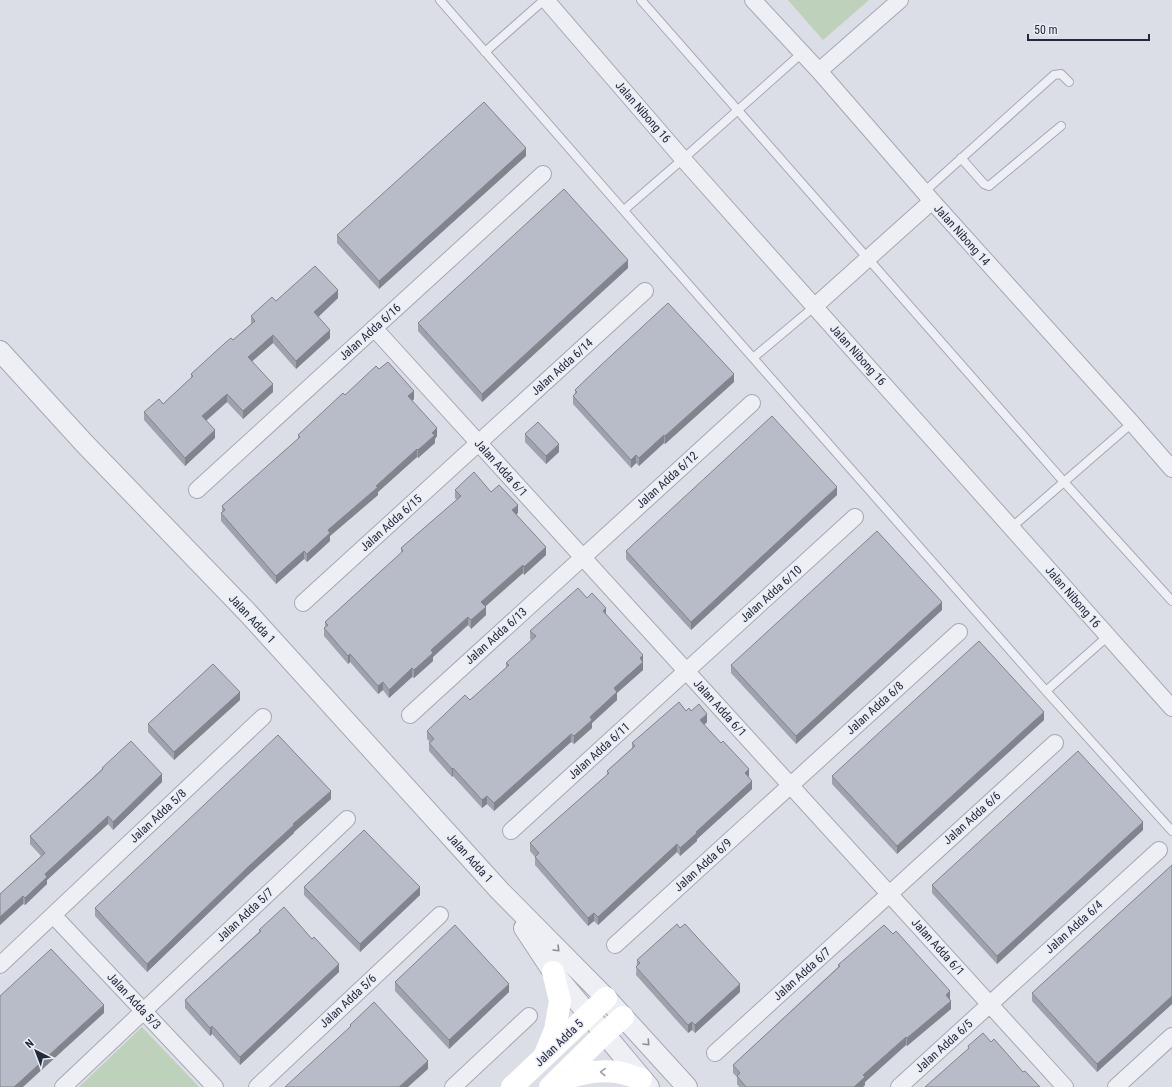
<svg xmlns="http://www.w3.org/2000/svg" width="1172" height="1087" font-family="'Roboto Condensed',sans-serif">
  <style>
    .green { fill: #bed1bb }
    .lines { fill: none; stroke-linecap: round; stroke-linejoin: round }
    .service-casing { stroke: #a4a8b3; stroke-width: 10 }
    .minor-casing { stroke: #a4a8b3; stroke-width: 18 }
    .tertiary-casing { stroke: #a4a8b3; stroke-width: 22 }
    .service { stroke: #edeff4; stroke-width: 8 }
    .minor { stroke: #edeff4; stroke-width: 16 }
    .tertiary { stroke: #edeff4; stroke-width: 20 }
    .secondary { stroke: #fff; stroke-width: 22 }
    .wall { fill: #9ea2ad }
    .shaded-wall { fill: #81848d }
    .building { fill: #b8bcc9; stroke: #81848d }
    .oneway { stroke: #888c98 }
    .oneway2 { stroke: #9c9fa8 }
    .labels { text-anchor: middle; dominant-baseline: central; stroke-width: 3; stroke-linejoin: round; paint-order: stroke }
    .street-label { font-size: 12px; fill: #242a3d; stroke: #eaedf4 }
  </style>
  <rect width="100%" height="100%" fill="#dbdee6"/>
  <path class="green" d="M788,0H869L823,40Z
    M142,1027L199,1087H79Z"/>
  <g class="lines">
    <g class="service-casing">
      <path id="service" d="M440,0L652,243L1046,691L1108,636
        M641,0L1064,482L1172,601
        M485,52L544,0
        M961,158L984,184L989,186L1061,126
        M924,192L1054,75L1061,74L1069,82
        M624,210L683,159L802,53
        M753,358L815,306
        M1012,527L1132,423
        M1046,691L1172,831"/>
    </g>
    <g class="minor-casing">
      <path id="minor" d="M546,0L683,159L1172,708
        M753,0L819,71L932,201L1132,423L1172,469
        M819,71L900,0
        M815,306L932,201
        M374,328L1065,1087
        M197,490L543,174
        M303,603L645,291
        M410,715L752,403
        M511,831L855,517
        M53,915L215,1087
        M615,945L959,632
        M0,965L263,717
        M715,1053L1055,743
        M63,1087L347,819
        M257,1087L440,915
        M453,1087L529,1016
        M899,1087L1159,850
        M1116,1087L1172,1036"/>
    </g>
    <g class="tertiary-casing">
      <path id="tertiary" d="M0,351L84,443L247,612L500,891L606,998L687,1087
        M524,928L553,972L649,1087"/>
    </g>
    <use href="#service" class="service"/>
    <use href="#minor" class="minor"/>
    <use href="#tertiary" class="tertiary"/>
    <path class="secondary" d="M546,1052L555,1030L560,1001L553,972
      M557,1082C576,1074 596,1069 617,1072C625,1073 633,1077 641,1079
      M512,1087L606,998
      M550,1087L604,1034L623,1017"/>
  </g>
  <path class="wall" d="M526,156L379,289L337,243V235Z
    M628,268L482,402L418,331V323Z
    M338,298L318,317L330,338L296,369L273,343L252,361L273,392L243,419L227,402L206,421L215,438L185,466L144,420V412L163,404L191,378V374L233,340L251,324V316L276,301Z
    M379,369L414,399L412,401L437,436L435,439V443L418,458L417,457L378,492V495L330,536V541L307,562L304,559L276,584L221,521V513L222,512V506L298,439V435L345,395Z
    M734,382L665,444L664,443L639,466L636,463L631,468L573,404V396L575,393V390Z
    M525,434L559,452L546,464L525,442Z
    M455,490L491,492L518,513L516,514L546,555L524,575L523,573L485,607L486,615L471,629L468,625L433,657V661L414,678L412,677L389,698L383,690L378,694L350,662L348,664L324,636V628L325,627V622L401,553V548L457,500L455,498Z
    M837,495L691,630L626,559V551Z
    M587,598L606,614L643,661V670L617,693V700L592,723V728L574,744L571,742L494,811L487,804L482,808L453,776L452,777L429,751V743L430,742L427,739V731L470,700L506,668V663L532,640L530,639V631Z
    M942,610L796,744L731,673V665Z
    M240,700L174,760L148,732V724Z
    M686,711H691L707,722L704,725L749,777L752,789L697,839V841L680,856L677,852L598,925L594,921L588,926L535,865V857L530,851V843L607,775V771L632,748V743Z
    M1044,720L897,854L832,784V776Z
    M102,768L162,782L113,830L108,824L47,880V884L25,905L23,904L0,925V894L41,856L30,844V836L102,769Z
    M331,799L294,832V833L248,875L147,972L95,916V908Z
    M1143,830L997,964L932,893V885Z
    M1172,865V1004L1097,1072L1032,1001V993Z
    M304,887L420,895L360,952L304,895Z
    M259,930L339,972L240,1065L212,1034L210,1036L185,1008V1000L259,932Z
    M637,960L740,992L695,1033L692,1030L688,1033L636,975Z
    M838,965L950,999V1000L951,1009L907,1046L906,1045L865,1082V1085L863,1087H739L737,1084V1077L733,1073V1065L838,967Z
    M395,982L509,992L449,1049L395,991Z"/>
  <path class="shaded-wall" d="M526,148V156L379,289V281Z
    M628,260V268L482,402V394Z
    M338,290V298L314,321V312Z
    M330,330V338L296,369V361Z
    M273,335V343L248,365V357Z
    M734,374V382L665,444V436Z
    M273,384V392L243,419V411Z
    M414,391V399L408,405V396Z
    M227,394V402L202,424V416Z
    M437,428V436L435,439V443L418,458V450L432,433Z
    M215,430V438L185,466V458Z
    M664,435V443L639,466V458Z
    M559,444V452L546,464V456Z
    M417,449V457L378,492V495L330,536V541L307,562V554L328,530Z
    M636,455V463L631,468V460Z
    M837,487V495L691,630V622Z
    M518,505V513L512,518V510Z
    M546,547V555L524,575V567Z
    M304,551V559L276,584V576Z
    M523,565V573L481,610V602Z
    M942,602V610L796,744V736Z
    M486,607V615L471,629V620Z
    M606,608V617L603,611Z
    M468,617V625L433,657V661L414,678V670L431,650Z
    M350,654V662L348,664V656Z
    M643,655V670L617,693V700L592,723V728L574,744V736L640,658Z
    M412,668V677L389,698V690Z
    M383,682V690L378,694V686Z
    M240,692V700L174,760V752Z
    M1044,712V720L897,854V846Z
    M707,714V722L700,728V720Z
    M571,734V742L494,811V803Z
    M453,768V776L452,777V769Z
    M749,769V777L745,773Z
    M162,774V782L113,830V822Z
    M752,781V789L697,839V841L680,856V848L696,832Z
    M331,791V799L294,832V833L248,875L147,972V964L293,824Z
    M487,796V804L482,808V800Z
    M108,816V824L47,880V884L25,905V898L45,874Z
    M1143,822V830L997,964V956Z
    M677,844V852L598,925V917Z
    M420,887V895L360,952V944Z
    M23,896V904L0,925V917Z
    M594,913V921L588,926V918Z
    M339,964V972L240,1065V1057Z
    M509,984V992L449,1049V1040Z
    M740,984V992L695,1033V1025Z
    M950,991V999L946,1003V995Z
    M1172,996V1004L1097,1072V1064Z
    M951,1001V1009L907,1046V1038Z
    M104,1005V1013L23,1087H14Z
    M692,1022V1030L688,1033V1025Z
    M212,1026V1034L210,1036V1028Z
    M906,1037V1045L865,1082V1085L863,1087H854L863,1075Z
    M428,1061V1069L408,1087H399Z"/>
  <path class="building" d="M484,102L526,148L379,281L337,235Z
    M564,189L628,260L482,394L418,323Z
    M315,266L338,290L314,312L330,330L296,361L273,335L248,357L273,384L243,411L227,394L202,416L215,430L185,458L144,412L159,399L163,404L193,376L191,374L225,343L231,338L233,340L255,321L251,316L272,297L276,301Z
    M668,303L734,374L665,436L664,435L639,458L636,455L631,460L573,396L577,392L575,390L600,366Z
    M388,362L414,391L408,396L437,428L432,433L435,435L418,450L417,449L376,486L378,487L328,530L330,533L307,554L304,551L276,576L221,513L225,510L222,506L300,437L298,435L343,393L345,395L376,366L379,369Z
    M772,416L837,487L691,622L626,551Z
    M538,422L559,444L546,456L525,434Z
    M474,472L491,492L499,485L518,505L512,510L546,547L524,567L523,565L481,602L486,607L471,620L468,617L431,650L433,653L414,670L412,668L389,690L383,682L378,686L350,654L348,656L324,628L328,625L325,622L403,551L401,548L461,496L455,490Z
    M877,531L942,602L796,736L731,665Z
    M578,588L587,598L592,593L606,608L603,611L643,655L640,658L643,662L614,688L617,692L590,717L592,720L574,736L571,734L494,803L487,796L482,800L453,768L452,769L429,743L434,739L427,731L465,695L470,700L509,665L506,663L536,636L530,631Z
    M979,641L1044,712L897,846L832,776Z
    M213,664L240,692L174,752L148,724Z
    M679,702L686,711L689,708L691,711L699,704L707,714L700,720L721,743L723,741L749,769L745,773L752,781L696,832L697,833L680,848L677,844L598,917L594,913L588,918L535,857L539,853L530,843L609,773L607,771L635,746L632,743Z
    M278,735L331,791L293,824L294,825L248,867L147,964L95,908Z
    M131,741L162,774L113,822L108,816L45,874L47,877L25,898L23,896L0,917V894L45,853L30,836L103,769L102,768Z
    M1078,751L1143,822L997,956L932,885Z
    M364,830L420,887L360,944L304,887Z
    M1172,865V996L1097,1064L1032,993Z
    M284,907L312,939L314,937L339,964L240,1057L212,1026L210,1028L185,1000L261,931L259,930Z
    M677,924L680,928L685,924L740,984L695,1025L692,1022L688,1025L636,967L640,963L637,960Z
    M455,925L509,984L449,1040L395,982Z
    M884,925L893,934L896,931L950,991L946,995L951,1001L907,1038L906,1037L863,1075L865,1077L854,1087H746L737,1076L740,1073L733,1065L840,966L838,965Z
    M51,949L104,1005L14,1087H0V996Z
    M374,1002L428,1061L399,1087H285L351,1026L350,1025Z
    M983,1033L991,1042L994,1039L1023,1072L1025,1071L1040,1087H925L969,1048L968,1046Z"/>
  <defs><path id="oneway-chevron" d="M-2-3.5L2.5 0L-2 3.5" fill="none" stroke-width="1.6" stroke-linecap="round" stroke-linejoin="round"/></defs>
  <g class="oneway">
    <use href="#oneway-chevron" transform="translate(557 949) rotate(45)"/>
    <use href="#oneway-chevron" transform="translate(647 1043) rotate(47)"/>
  </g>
  <use class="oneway2" href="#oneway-chevron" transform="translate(603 1072) rotate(-178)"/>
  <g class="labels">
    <g class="street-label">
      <text transform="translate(643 112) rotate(49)">Jalan Nibong 16</text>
      <text transform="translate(962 235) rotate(48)">Jalan Nibong 14</text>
      <text transform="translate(370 332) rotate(-42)">Jalan Adda 6/16</text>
      <text transform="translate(858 355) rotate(48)">Jalan Nibong 16</text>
      <text transform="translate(562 367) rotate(-42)">Jalan Adda 6/14</text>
      <text transform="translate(501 468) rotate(48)">Jalan Adda 6/1</text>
      <text transform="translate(667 480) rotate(-42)">Jalan Adda 6/12</text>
      <text transform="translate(391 523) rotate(-42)">Jalan Adda 6/15</text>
      <text transform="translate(771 594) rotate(-42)">Jalan Adda 6/10</text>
      <text transform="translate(1073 597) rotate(49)">Jalan Nibong 16</text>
      <text transform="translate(252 619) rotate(47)">Jalan Adda 1</text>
      <text transform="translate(496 636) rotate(-42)">Jalan Adda 6/13</text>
      <text transform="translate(720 708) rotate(48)">Jalan Adda 6/1</text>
      <text transform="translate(875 708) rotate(-42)">Jalan Adda 6/8</text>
      <text transform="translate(599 751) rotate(-42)">Jalan Adda 6/11</text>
      <text transform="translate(158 816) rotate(-43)">Jalan Adda 5/8</text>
      <text transform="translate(972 818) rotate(-42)">Jalan Adda 6/6</text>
      <text transform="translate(470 858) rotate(48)">Jalan Adda 1</text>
      <text transform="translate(703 865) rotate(-42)">Jalan Adda 6/9</text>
      <text transform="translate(245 915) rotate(-43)">Jalan Adda 5/7</text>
      <text transform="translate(1074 927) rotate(-42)">Jalan Adda 6/4</text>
      <text transform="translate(938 947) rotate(48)">Jalan Adda 6/1</text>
      <text transform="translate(802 974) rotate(-42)">Jalan Adda 6/7</text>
      <text transform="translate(134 1001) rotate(47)">Jalan Adda 5/3</text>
      <text transform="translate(348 1001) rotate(-43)">Jalan Adda 5/6</text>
      <text transform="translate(559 1043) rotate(-44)">Jalan Adda 5</text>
      <text transform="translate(944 1046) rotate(-42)">Jalan Adda 6/5</text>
    </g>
  </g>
  <g transform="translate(36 1051) rotate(318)" stroke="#eaedf4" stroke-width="3" paint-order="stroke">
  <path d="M0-3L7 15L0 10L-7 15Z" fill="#242a3d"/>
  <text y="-6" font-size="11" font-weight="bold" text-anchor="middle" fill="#242a3d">N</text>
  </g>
  <path d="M1028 34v6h121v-6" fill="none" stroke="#242a3d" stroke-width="2"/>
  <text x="1034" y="34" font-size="12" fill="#242a3d" stroke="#eaedf4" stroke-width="3" paint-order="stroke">50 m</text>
</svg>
